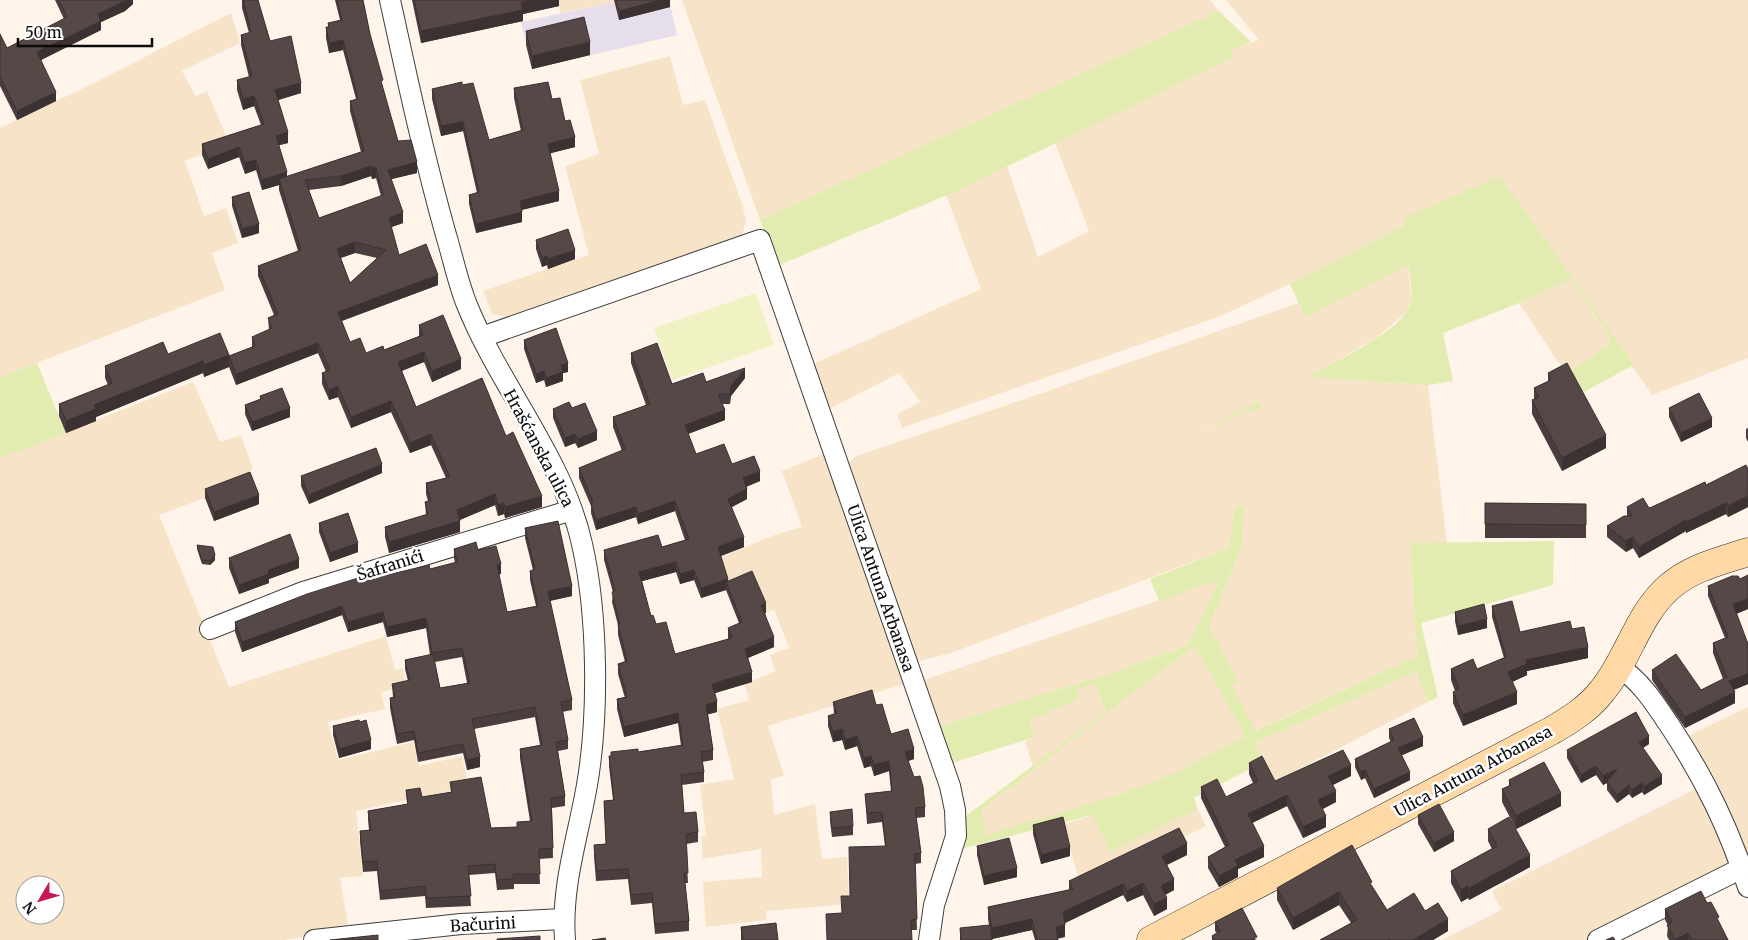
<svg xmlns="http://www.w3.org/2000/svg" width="1748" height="940" font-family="Merriweather,serif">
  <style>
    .industrial { fill: #e6deeb }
    .farmland { fill: #f7e4c8; fill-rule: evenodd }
    .green { fill: #e2ecb1; fill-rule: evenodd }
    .pitch { fill: #f1f2c3 }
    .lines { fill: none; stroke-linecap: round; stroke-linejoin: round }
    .minor-casing { stroke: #3e3e3e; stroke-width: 22 }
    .secondary-casing { stroke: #2d2d2d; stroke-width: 29 }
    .minor { stroke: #fff; stroke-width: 20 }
    .secondary { stroke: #ffd9a5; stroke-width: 28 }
    .wall { fill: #493e3d; fill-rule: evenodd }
    .shaded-wall { fill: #3c3232 }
    .building { fill: #554847; stroke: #3c3232; fill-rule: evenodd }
    .labels { text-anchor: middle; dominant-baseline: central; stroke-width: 5; stroke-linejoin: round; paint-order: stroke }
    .street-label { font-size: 16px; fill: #0b0b0b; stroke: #fff }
  </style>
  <rect width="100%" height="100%" fill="#fff4ea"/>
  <path class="industrial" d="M623,0H669L677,35L532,69L521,22Z"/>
  <path class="farmland" d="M558,0H623L560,13Z
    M682,0H1210L1219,11L760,220Z
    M1226,0H1748V358L1652,395L1500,176L1290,284L1218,317L902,428L897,414L921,402L899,373L827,410L811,365L981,289L946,195L1007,166L1038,257L1089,231L1055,143L1232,58L1230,50L1259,40Z
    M231,13L240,43L182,71L196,96L207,91L229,143L185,161L204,216L226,208L238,243L212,253L225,290L0,377V128L96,82Z
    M670,56L683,105L705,100L742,204L746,221L741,239L512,318L492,314L483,291L589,255L565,166L599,154L580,80Z
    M1409,264L1411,299L1407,312L1376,338L1308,377L1428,385L1447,543L1410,544L1417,656L1255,731L1232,686L1239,683L1209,626L1242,545L1243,505L1234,508L1229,548L951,653L915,662L846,470L849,462L856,456L1042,393L1298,303L1305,317ZM1262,403L1254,409L1201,430L1253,405Z
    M1571,279L1610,337V344L1566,374L1519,303Z
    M193,382L220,442L241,435L253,469L248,472L250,481L159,515L229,687L386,636L395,670L403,668L407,686L381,692L385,709L328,722L338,760L413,742L419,766L462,756L469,787L356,811L363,876L340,878L349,931L283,940H0V458ZM25,885H55V915H25Z
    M827,453L907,683L768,726L784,775L771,780L774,815L815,804L822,859L847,857L849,904L766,911V920L706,927L703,882L762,877L761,849L703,859L701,836H706L700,785L734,779L717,709L749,700L745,684L775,671L770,655L789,648L774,609L767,612L753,580L731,589L719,558L772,536L802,527L782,471Z
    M1209,583H1218L1187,646L1096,678L936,727L924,690V681L930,678Z
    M1195,646L1245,736L1177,772L1121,794L986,836L980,811Z
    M1416,672L1428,702L1274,782L1254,743Z
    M1096,684L1106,711L1033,767L1025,741L1035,737L1030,720L1079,699L1076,690Z
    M1748,707V869L1685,737Z
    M1701,786L1730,858L1726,866L1694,888L1588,940H1442L1501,910L1492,891Z
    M1198,809L1206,826L1081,887L1063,824L1093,815L1111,852Z"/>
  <path class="green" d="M1219,11L1251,42L1231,50L1232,58L952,193L777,266L760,220Z
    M1500,176L1634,365L1580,394L1566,374L1610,344V337L1571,279L1519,303L1443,333L1453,381L1428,385L1307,377C1331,364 1395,333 1407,311C1415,298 1410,279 1409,265L1305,317L1290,284L1405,225L1404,218Z
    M37,363L66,433L0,458V377Z
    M1263,402L1258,410L1254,409L1201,430L1253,405Z
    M1244,505L1242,545L1209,626L1239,683L1232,686L1256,731L1417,656L1410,543L1554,541L1553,585L1421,623L1438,697L1428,702L1416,672L1254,743L1264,762L1194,798L1198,809L1111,852L1092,815L961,849L966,833L963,818L1106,711L1096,684L1076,690L1079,699L1030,720L1035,737L949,764L936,727L1096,678L1187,646L1218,583H1209L1159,601L1150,579L1229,548L1234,508ZM1195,646L1245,736L1177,772L1121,794L986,835L981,810Z"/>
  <path class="pitch" d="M756,293L774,345L672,380L654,328Z"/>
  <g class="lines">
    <g class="minor-casing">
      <path id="minor" d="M390,0C407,78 424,157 446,235C453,258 458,283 467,305C500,387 563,458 582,544C598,614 599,715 587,785C578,837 561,886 565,940
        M482,337L760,240L950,786L955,810L956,836L934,905L929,940
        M210,629L303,592L572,510
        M1618,666C1642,682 1656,705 1672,729C1706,781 1729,829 1748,887
        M314,940L461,924L563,919
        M1598,940L1742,868"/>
    </g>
    <g class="secondary-casing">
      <path id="secondary" d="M1151,940L1551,731C1570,720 1588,709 1602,691C1628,660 1637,616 1668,588C1690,568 1720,561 1748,552"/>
    </g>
    <use href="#minor" class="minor"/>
    <use href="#secondary" class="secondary"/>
  </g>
  <path class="wall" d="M55,0H133V4L125,11L101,22V30L41,60L56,101L17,120L0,86V34L7,48L64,19Z
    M242,0H258L270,41L301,93L278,100L288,143L279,145L287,177L361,152L350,111V101L356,99L343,50L329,53L326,38V27H328V23L340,20L335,0H363L370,34L383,89L398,141L417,173L391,179L403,223L391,227L399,255L438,285L342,321L350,342L366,353L384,350L419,336V325L461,369L432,382L424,362L402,371L416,407L506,436L542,507L505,518L504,514L498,516L495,505L460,520V532L389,553L385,537V527L426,515L425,502L428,501L426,494V483L446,478L431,445L410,453L391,412L351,428L338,397L329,400L322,384V373L326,372L318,353L236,385L229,367L204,377L203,373L96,417V421L66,433L59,416V404L108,385L105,378V366L168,354L229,356L252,347V337L269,330L268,318L274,315L258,276V266L298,251L279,190V185L262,190L256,170L245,174L239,157L208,169L202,155V144L261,125L254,106L243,110L237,90V80L249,77L241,45V35L249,33L242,8ZM371,176L372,179L376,178L381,196L319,218L309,190L341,186ZM355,253L377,258L350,283L341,258Z
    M412,0H559V6L523,14V21L421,43Z
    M614,0H670V7L619,20Z
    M526,31L590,55L532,69L526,45Z
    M462,85L489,140L521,131L514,98V88L552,99L565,121L575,147L550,153L559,201L522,210V222L476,233L469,204V195L477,193L463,131L441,136L432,99V89Z
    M232,197L259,233L242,238L232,206Z
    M536,240L575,259L548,269L547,265L542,267L536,249Z
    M524,340L568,372L563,373V381L546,387L544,380L536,383L524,349Z
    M631,353L672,384L745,378L731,396L730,404H722L725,420L688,434L696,454L732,464L760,481L746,487L747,499L732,507L744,547L721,556L728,581L766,613H765L774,647L748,658L752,682L715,693L717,712L708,714L713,750V760L702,762L704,772V782L682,785L684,813L698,832V842L686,844L688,883H685L689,921V931L655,934L652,903L631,905L628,879L596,881L594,855V845L606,844L604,801L613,800L609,766V756L681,746L678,723L624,737L617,709V699L625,698L618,674V664L625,662L618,635V625L612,602L613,592L604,560V550L662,547L685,540L675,511L638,524L636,517L596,530L591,513V506L579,478V468L622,451L613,427V417L646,405L631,363ZM676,572L680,584L694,580L701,598L726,590L739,623L728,628V639L675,654L651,616L642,581Z
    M1548,373L1606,448L1562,471L1532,414V400L1534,399V388L1548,381Z
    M260,396L290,417L252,431L245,414V405L260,399Z
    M572,408L597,440L578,448L575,443L565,447L553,418V409Z
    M1669,408L1712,427L1681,442L1669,417Z
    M1748,428V442L1746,438V429Z
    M1748,469V507L1728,517L1726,514L1686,533V531L1639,558L1633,548L1626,552L1607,537V526L1627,516V507L1649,508L1652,507L1706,485Z
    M382,473L309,504L301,486V476Z
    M205,489L259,504L214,521L205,498Z
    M1485,503L1586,504V538H1485Z
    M319,523L358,552L330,562L319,532Z
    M525,528L572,596L550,601L572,700V710L562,712L568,740V749L558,751L565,796V806L552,808L553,858L539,859L540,884H514V889L497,890L495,873L469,875L471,906L426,908L425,896L380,900L377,871L363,872L360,841V831L369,830L368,820V811L407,804L406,790L422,797L451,792L450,782L491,828L517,827L530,821L520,758V749L540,745L535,717L474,729L480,767L467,770L463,753L418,762L414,740L397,744L390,708V698L393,697L392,684L408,681L405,669V660L430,655L426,628L387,637L383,622L348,632L342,615L242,652L235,632V622L379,577L430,569L455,563L454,558V549L478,550L501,574H499L507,612L536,606L530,580V571L533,570L525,538ZM462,657L467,683L440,688L435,662Z
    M197,545L215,560L210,565L202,564L197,549Z
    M229,558L299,568L269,579V583L239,594L229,568Z
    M1748,575V609L1736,614L1748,644V684L1733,690L1735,703L1685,728L1652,680V670L1701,690L1723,679L1713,653V643L1725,638L1708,596V586L1740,579Z
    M1492,606L1520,632L1572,629L1588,658L1527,671V675L1512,682L1517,704L1463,726L1453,703V692L1455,691L1451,680V669H1477L1504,658L1492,617Z
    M1455,612L1487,628L1458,635L1455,621Z
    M833,702L876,705L891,734L914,759L908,761L925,807V817L916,818L921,853V863L915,864L917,930H911L842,913L850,896L885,846L882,822L867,824L865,794L891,791L889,771L874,776L871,766L864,768L857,746L845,750L842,740L833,742L828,726V716L834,714Z
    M333,726L371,749L339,758L333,735Z
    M1389,729L1423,746L1402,755L1410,780L1374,798L1365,778L1361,780L1355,767V759L1391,742L1389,738Z
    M1649,744L1643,748L1662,784L1644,795L1642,792L1632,798L1629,794L1617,803L1607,790V783L1603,785L1596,775L1581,783L1567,758V750Z
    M1249,763L1275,781L1351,776L1333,785L1336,802L1323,809L1326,827L1303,838L1287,806L1252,823L1264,857L1238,869V877L1219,887L1208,868V857L1225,847L1201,798V787L1226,797L1253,783L1249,774Z
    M1509,780L1561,806L1516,829L1502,802V789L1509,786Z
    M830,812L853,826V835L832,837L830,821Z
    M1418,815L1454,841L1434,852L1418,824Z
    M1033,825L1070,856L1041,864L1033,834Z
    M1488,829L1530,867L1469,900L1468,898L1461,902L1451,883V871L1492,849L1488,841Z
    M977,846L1017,877L984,885L977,855Z
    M1187,855L1167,865L1174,890L1165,895L1167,909L1154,916L1143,895L1127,902L1123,895L1065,923V937L1058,938V940H1035L1032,930L992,939L991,936L992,940H960V928L989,925L988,919V907L1069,890V881Z
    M1372,886L1387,910L1425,911L1448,931L1433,940H1320L1351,923L1339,905L1293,930L1277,900V888Z
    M1665,909L1719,923L1728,940H1669L1667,936L1668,925L1665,920Z
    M1215,922L1257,940H1212V936L1217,933L1215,931Z
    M741,927L778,940H741Z"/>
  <path class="shaded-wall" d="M127,0H133V4L125,11L101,22V30L37,62V52L98,14Z
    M533,0H559V6L523,14V21L421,43V31L521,3Z
    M661,0H670V7L619,20V11Z
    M343,40V50L329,53V43Z
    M590,42V55L532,69V56Z
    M301,83V93L275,101V90Z
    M56,92V101L17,120V111Z
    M254,96V106L243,110V99Z
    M463,122V131L441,136V126Z
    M288,132V143L276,146V136Z
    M575,137V147L548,154V144Z
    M239,147V157L208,169V159Z
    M256,160V170L245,174V163Z
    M417,162V173L388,180V170Z
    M371,166V176L341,186V176Z
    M376,167V178L372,179V168Z
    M287,172V182L279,179V185L262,190V180Z
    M559,191V201L520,210V201Z
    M403,212V223L389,228V218Z
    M522,212V222L476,233V224Z
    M259,224V233L242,238V229Z
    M355,242V253L337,259V249Z
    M575,250V259L548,269V259Z
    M547,256V265L542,267V258Z
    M438,275V285L338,322V312Z
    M318,343V353L236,385V374Z
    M424,352V362L398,372V362Z
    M229,355V367L204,377V365Z
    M461,359V369L432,382V371Z
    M203,361V373L96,417V421L66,433V421L94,405Z
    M568,363V372L563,373V381L546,387V378L561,365Z
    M745,368V378L731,396L730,404L731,386Z
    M544,371V380L536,383V374Z
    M338,386V397L329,400V390Z
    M391,401V412L351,428V417Z
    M290,408V417L252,431V422Z
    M725,410V420L685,435V425Z
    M1712,418V427L1681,442V433Z
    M597,431V440L578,448V439Z
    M431,434V445L410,453V443Z
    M575,434V443L565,447V438Z
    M1606,435V448L1562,471V458Z
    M382,464V473L309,504V495Z
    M760,471V481L743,488V478Z
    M747,489V499L728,509V499Z
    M495,494V505L457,521V510Z
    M259,495V504L214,521V512Z
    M542,496V507L505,518V507Z
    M1748,496V507L1728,517V506Z
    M675,501V511L638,524V514Z
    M504,503V514L498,516V505Z
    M1726,503V514L1686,533V522Z
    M636,507V517L596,530V520Z
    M1686,520V531L1639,558V547Z
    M460,521V532L389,553V542Z
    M744,537V547L718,557V547Z
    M1633,537V548L1626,552V541Z
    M358,543V552L330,562V553Z
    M215,555V560L210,565V561Z
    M299,559V568L269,579V583L239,594V585L268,570Z
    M676,562V572L639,582V572Z
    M501,564V574L497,575V565Z
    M694,570V580L680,584V574Z
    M728,579V588L726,582V590L701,598V588Z
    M572,586V596L548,601V591Z
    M1748,599V609L1733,615V604Z
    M766,603V613L761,615V605Z
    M342,606V615L242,652V642Z
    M383,612V622L348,632V622Z
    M426,618V628L387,637V627Z
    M1487,619V628L1458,635V626Z
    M774,637V647L745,659V649Z
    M1588,647V658L1527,671V675L1508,684V672L1526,660Z
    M752,672V682L712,694V684Z
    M1748,674V684L1729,692V681Z
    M1517,692V704L1463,726V715Z
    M1735,692V703L1685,728V717Z
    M717,701V712L706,715V705Z
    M678,713V723L624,737V727Z
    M842,729V740L833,742V732Z
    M857,736V746L845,750V740Z
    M1649,736V744L1639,750V742Z
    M1423,737V746L1398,757V748Z
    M371,740V749L339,758V749Z
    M914,749V759L905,762V752Z
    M871,756V766L864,768V758Z
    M480,757V767L467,770V760Z
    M889,761V771L874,776V765Z
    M1351,765V776L1328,787V776Z
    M1596,766V775L1581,783V775Z
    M1617,769V778L1603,785V776Z
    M1365,770V778L1361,780V772Z
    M1410,772V780L1374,798V789Z
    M1662,775V784L1644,795V787Z
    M1642,783V792L1632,798V790Z
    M1629,785V794L1617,803V795Z
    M1336,791V802L1318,811V800Z
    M1561,793V806L1516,829V816Z
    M1287,795V806L1248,825V814Z
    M1326,816V827L1303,838V827Z
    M1454,832V841L1434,852V843Z
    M1187,843V855L1162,867V856Z
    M1264,846V857L1238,869V877L1219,887V876L1235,860Z
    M1070,847V856L1041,864V855Z
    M1530,855V867L1469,900V888Z
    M1017,868V877L984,885V876Z
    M1174,879V890L1161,897V886Z
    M1143,883V895L1127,902V891Z
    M1123,884V895L1063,924V912Z
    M1468,886V898L1461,902V890Z
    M1339,892V905L1293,930V918Z
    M1167,898V909L1154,916V904Z
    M1032,919V930L992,939V928Z
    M1448,919V931L1433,940H1413Z
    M1065,925V937L1056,939V927Z
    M1688,933V940H1676Z"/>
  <path class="building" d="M59,0H127L98,14L101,21L37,52L56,92L17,111L0,77V34L7,48L67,17Z
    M243,0H258L270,41L291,36L301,83L275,90L288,132L276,136L287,172L262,180L256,160L245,163L239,147L208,159L202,144L264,124L254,96L243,99L237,80L252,76L241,35L251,32Z
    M337,0H363L370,34L383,80L381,81L398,141L411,140L417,162L388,170L403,212L389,218L399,255L426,244L438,275L338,312L350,342L360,338L366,353L383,346L384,350L423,335L419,325L443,315L461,359L432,371L424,352L398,362L416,407L482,378L506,436L513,432L542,496L505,507L504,503L498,505L495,494L457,510L460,521L389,542L385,527L428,514L425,502L431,500L426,483L450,477L431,434L410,443L391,401L351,417L338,386L329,390L322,373L330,370L318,343L236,374L229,356L255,346L252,337L272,328L268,318L278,314L258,266L301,250L279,179L364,151L350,101L358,99L343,40L329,43L326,27H329L328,23L342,20ZM371,166L372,168L376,167L383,195L319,218L305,180L341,176ZM355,242L386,250L350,283L337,249Z
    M414,0H533L521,3L523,10L421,31Z
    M616,0H661L619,11Z
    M584,17L590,42L532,56L526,31Z
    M462,82V85L473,83L489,140L523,130L514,88L548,82L552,99L560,98L565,121L570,120L575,137L548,144L559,191L520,201L522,212L476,224L469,195L479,192L463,122L441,126L432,89Z
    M249,192L259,224L242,229L232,197Z
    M568,229L575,250L548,259L547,256L542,258L536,240Z
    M556,328L568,363L561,365L563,372L546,378L544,371L536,374L524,340Z
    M220,333L229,355L204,365L203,361L94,405L96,409L66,421L59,404L112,383L105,366L163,342L168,354Z
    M657,343L672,384L703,373L706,382L745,368L731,386L730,394H718L725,410L685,425L696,454L724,444L732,464L754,456L760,471L743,478L747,489L728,499L744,537L718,547L728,579L701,588L694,570L680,574L676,562L639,572L651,616L653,615L656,624L666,622L675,654L732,638L728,628L742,622L726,582L752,571L766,603L761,605L774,637L745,649L752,672L712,684L717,701L706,705L713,750L701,752L704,772L681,775L684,813L696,812L698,832L686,834L688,873H684L689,921L655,924L652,893L631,895L628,869L596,871L594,845L606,844L604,801L614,800L609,756H611V752L638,749V752L683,745L678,713L624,727L617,699L627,697L618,664L627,661L618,625L620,624L612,592L615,591L604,550L658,535L662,547L689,539L675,501L638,514L636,507L596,520L591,503L593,502L579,468L625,449L613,417L650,404L631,353Z
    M1567,363L1606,435L1562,458L1532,400L1539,397L1534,388L1551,380L1548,373Z
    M282,388L290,408L252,422L245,405L261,399L260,396Z
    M1699,393L1712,418L1681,433L1669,408Z
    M569,402L572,408L585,403L597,431L578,439L575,434L565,438L553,409Z
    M376,448L382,464L309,495L301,476Z
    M1746,465L1748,469V496L1728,506L1726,503L1686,522V520L1639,547L1633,537L1626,541L1607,526L1624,516H1632L1627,507L1643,498L1649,508L1652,507L1705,482L1706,485Z
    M250,472L259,495L214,512L205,489Z
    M1485,503L1586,504V525L1485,524Z
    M348,513L358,543L330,553L319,523Z
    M558,521L572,586L548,591L572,700L561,702L568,740L556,742L565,796L551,798L553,848L539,849L540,874H513L514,879L497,880L495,864L468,866L471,896L426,898L425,886L380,891L377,861L363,862L360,831L371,830L368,811L408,804L406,790L420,788L422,797L452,792L450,782L481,777L491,828L517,827V822L532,821L520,749L542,745L535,707L472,719L480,757L467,760L463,744L418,753L414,731L397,734L390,698L395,697L392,684L410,680L405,660L433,654L440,688L470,683L462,648L432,653L426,618L387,627L383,612L348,622L342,606L242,642L235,622L307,594L377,572L379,577L429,565L430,569L457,562L454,549L476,542L478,550L496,546L501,564L497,565L507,612L538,606L530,571L535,569L525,528Z
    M290,534L299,559L268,570L269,574L239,585L229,558Z
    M197,545L213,547L215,555L210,561L202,560Z
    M1748,575V599L1733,604L1748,644V674L1729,681L1735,692L1685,717L1652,670L1676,654L1701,690L1727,677L1713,643L1728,637L1708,586L1732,576H1738L1740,579Z
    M1512,601L1520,632L1570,621L1572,629L1584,627L1588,647L1526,660L1527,664L1508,672L1517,692L1463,715L1453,692L1459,689L1451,669L1473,659L1477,669L1506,657L1492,606Z
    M1484,604L1487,619L1458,626L1455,612Z
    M872,690L876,705L882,704L891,734L908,729L914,749L905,752L914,777L920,776L923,787L925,807L915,808L921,853L915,854L917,919L911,920L912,940H827L826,914L842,913L841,896H850L849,847L886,846L882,812L867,813L865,794L892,791L889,761L874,765L871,756L864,758L857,736L845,740L842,729L833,732L828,716L837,713L833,702Z
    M1636,712L1649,736L1639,742L1662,775L1644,787L1642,783L1632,790L1629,785L1617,795L1607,782L1617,769L1603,776L1596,766L1581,775L1567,750Z
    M1414,718L1423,737L1398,748L1410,772L1374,789L1365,770L1361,772L1355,759L1394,740L1389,729Z
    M359,720L360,722L366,720L371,740L339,749L333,726Z
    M1343,750L1351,765L1328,776L1336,791L1318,800L1326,816L1303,827L1287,795L1248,814L1264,846L1235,860L1238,866L1219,876L1208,857L1229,845L1201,787L1217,779L1226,797L1258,781L1249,763L1262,756L1275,781Z
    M1544,762L1561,793L1516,816L1502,789L1511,785L1509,780Z
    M1439,804L1454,832L1434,843L1418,815Z
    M852,809L853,826L832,828L830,812Z
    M1063,817L1070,847L1041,855L1033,825Z
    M1509,817L1530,855L1469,888L1468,886L1461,890L1451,871L1497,846L1488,829Z
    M1179,828L1187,843L1162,856L1174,879L1161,886L1167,898L1154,904L1143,883L1127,891L1123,884L1063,912L1065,925L1056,927L1058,940H1037L1032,919L992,928L988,907L1073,889L1069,881Z
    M1009,838L1017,868L984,876L977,846Z
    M1352,845L1372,882L1370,883L1387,910L1414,893L1425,911L1438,903L1448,919L1413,940H1390V939L1388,940H1320L1357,920L1339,892L1293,918L1277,888Z
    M1701,891L1707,903L1711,902L1719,917L1717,918L1728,940H1692L1688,933L1675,940L1667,925L1672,922L1665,909Z
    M1242,908L1257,937L1251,940H1214L1212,936L1220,931L1215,922Z
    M776,923L778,940H743L741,927Z
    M990,925L992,940H961L960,928Z
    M378,935V940H330Z
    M540,936V940H497V939Z
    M1613,937L1615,940H1606Z
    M605,938L606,940H592Z"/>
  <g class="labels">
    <g class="street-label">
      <text transform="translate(539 448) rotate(62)">Hrašćanska ulica</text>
      <text transform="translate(390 565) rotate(-17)">Šafranići</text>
      <text transform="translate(881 588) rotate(71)">Ulica Antuna Arbanasa</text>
      <text transform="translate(1473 771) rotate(-28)">Ulica Antuna Arbanasa</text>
      <text transform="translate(483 924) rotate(-3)">Bačurini</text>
    </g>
  </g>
  <g transform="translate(40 900) rotate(232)"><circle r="24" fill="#ffffff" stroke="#9d9d9d"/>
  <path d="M0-4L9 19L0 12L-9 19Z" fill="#c51a57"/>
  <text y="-8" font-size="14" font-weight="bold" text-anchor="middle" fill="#0b0b0b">N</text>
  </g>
  <path d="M18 38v8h134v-8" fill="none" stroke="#0b0b0b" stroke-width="2.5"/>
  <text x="25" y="38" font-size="15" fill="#0b0b0b" stroke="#ffffff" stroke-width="4" paint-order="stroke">50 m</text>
</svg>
